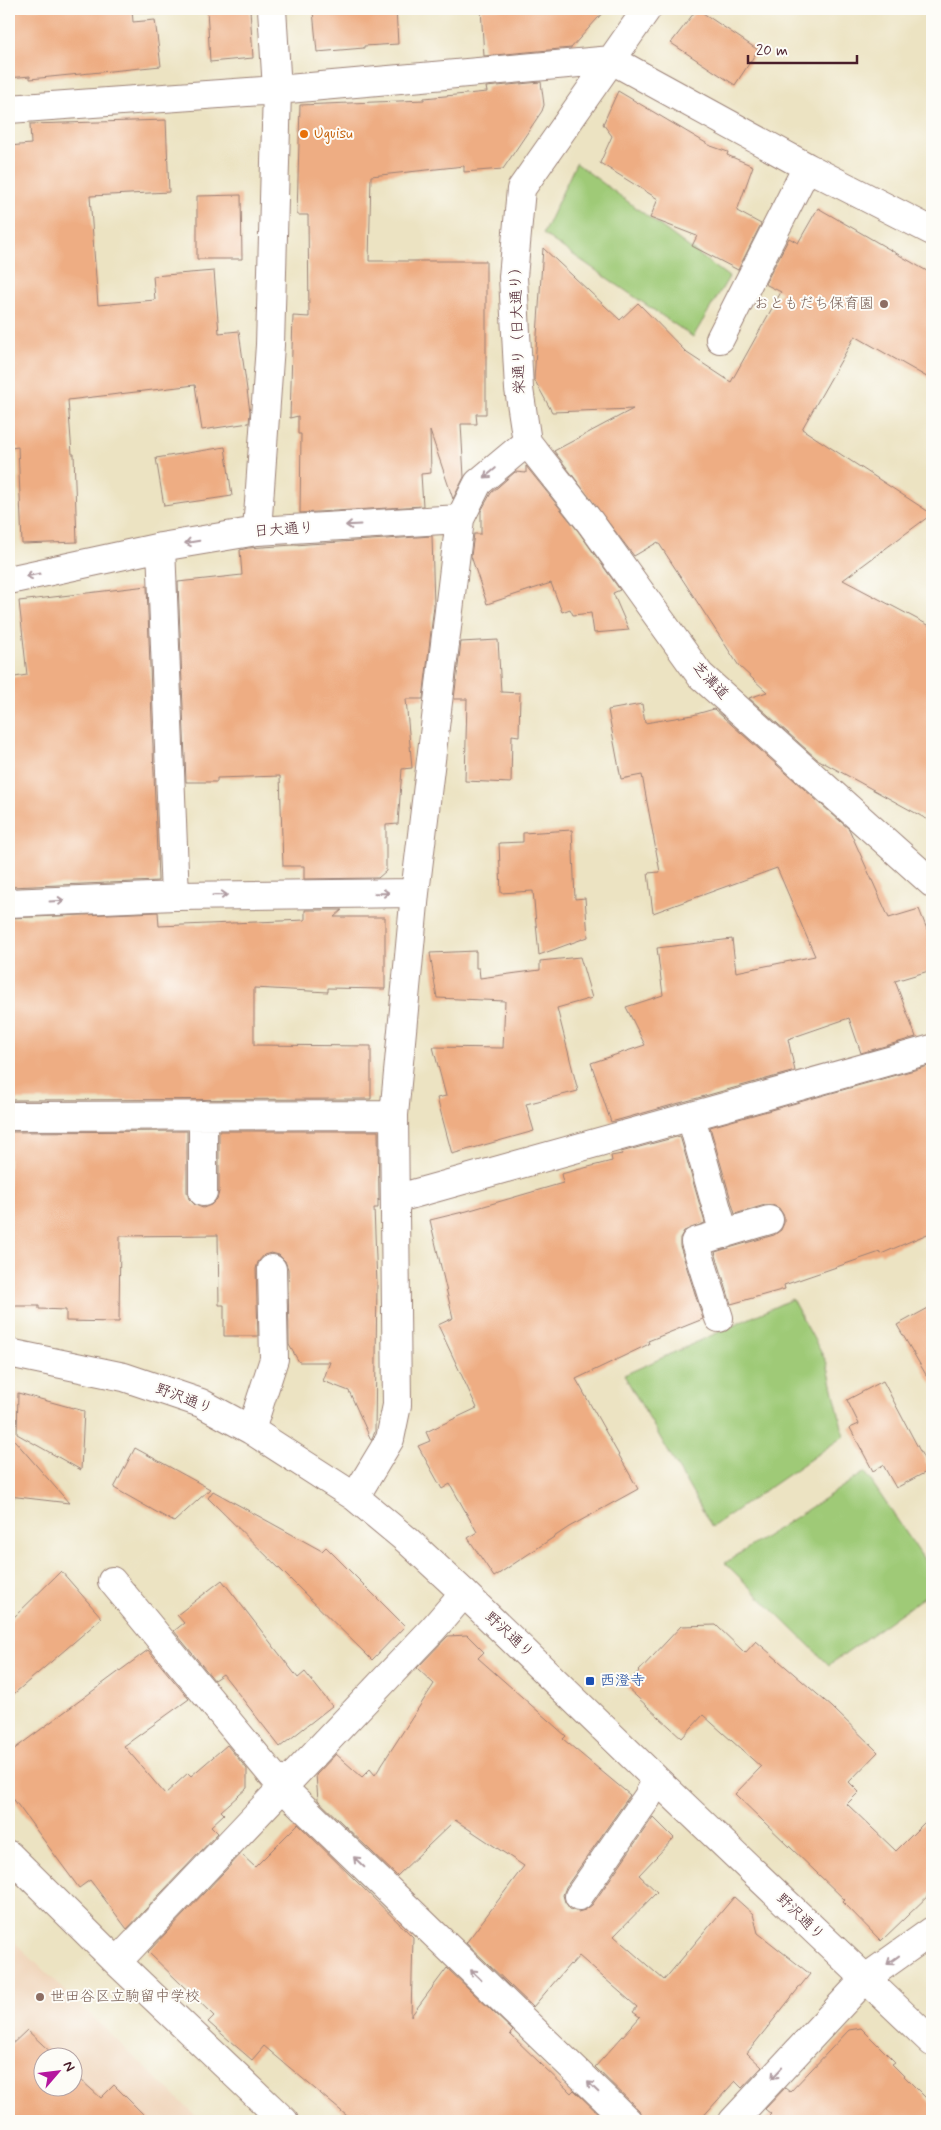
<svg xmlns="http://www.w3.org/2000/svg" width="941" height="2130" font-family="Mynerve,'Klee One',sans-serif">
  <style>
    .built { fill: #f0d6bc; fill-rule: evenodd }
    .green { fill: #9fca77; stroke: #747451 }
    .building { fill: #eead83 }
    .lines { fill: none; stroke-linecap: round; stroke-linejoin: round }
    .minor-casing { stroke: #9b8176; stroke-width: 30 }
    .minor { stroke: #fff; stroke-width: 28 }
    .oneway { stroke: #ae9aa0 }
    .food-dot { fill: #e8710a; stroke: #fdfcf7; stroke-width: 2 }
    .education-dot { fill: #8d6e63; stroke: #fdfcf7; stroke-width: 2 }
    .transit-dot { fill: #1a4fb4; stroke: #fdfcf7; stroke-width: 2 }
    .labels { text-anchor: middle; dominant-baseline: central; stroke-width: 4; stroke-linejoin: round; paint-order: stroke }
    .food-label { font-size: 15px; fill: #c56008; stroke: #fdfcf7; text-anchor: start }
    .education-label { font-size: 15px; fill: #785e54; stroke: #fdfcf7; text-anchor: end }
    .street-label { font-size: 15px; fill: #4a1f2b; stroke: #fdfcf7 }
    .transit-label { font-size: 15px; fill: #164399; stroke: #fdfcf7; text-anchor: start }
  </style>
  <rect width="100%" height="100%" fill="#fdfcf7"/>
  <filter id="ink" filterUnits="userSpaceOnUse"><feTurbulence type="fractalNoise" baseFrequency=".02" numOctaves="2"/><feDisplacementMap in="SourceGraphic" scale="10" xChannelSelector="R" yChannelSelector="G"/><feConvolveMatrix kernelMatrix="1 2 1 2 8 2 1 2 1" color-interpolation-filters="sRGB"/></filter>
  <filter id="wash" filterUnits="userSpaceOnUse"><feTurbulence type="fractalNoise" baseFrequency=".0096" numOctaves="4" result="noise"/><feDisplacementMap in="SourceGraphic" scale="20" xChannelSelector="R" yChannelSelector="G"/><feGaussianBlur stdDeviation="1.12" result="paint"/><feColorMatrix in="noise" values="0 0 0 0 0 0 0 0 0 0 0 0 0 0 0 0 0 1.4 0 .05"/><feComposite in="paint" operator="in"/></filter>
  <g filter="url(#wash)">
    <rect width="100%" height="100%" fill="#ece3c2"/>
    <path class="built" d="M9,1937L201,2121H9ZM42,2058H72V2088H42Z"/>
    <path class="green" d="M576,163L729,277L693,337L543,234Z
      M792,1299L827,1363L844,1436L712,1527L624,1375Z
      M865,1472L932,1571V1591L829,1665L725,1563Z"/>
    <g id="blocks">
      <path class="building" d="M9,9H132L133,22L155,20L161,66L30,79V76L9,78Z
        M207,9H250L253,58L210,62Z
        M336,9H396L398,44L364,46V48L317,52L313,11Z
        M481,9H606L571,48L484,56Z
        M697,9L758,50L735,85L671,43Z
        M541,82L544,105L542,111L503,169L464,172V166L371,176L369,261H486V414H476L477,424H461L464,477L453,499L430,431L431,473L421,474L423,506L300,513L301,434H298V416L290,418L293,316L309,317L308,215H297L300,105L424,100V98L487,92L486,87Z
        M618,91L711,146L728,152L727,155L753,166L737,211L761,224L738,270L692,246L697,236L650,218L658,199L600,163L612,136L603,124Z
        M166,120L169,192L90,196L98,305L155,300L153,276L214,271L219,333L239,331L250,412L249,423L202,430L195,385L68,400L72,454H74L77,542L22,544L18,447L11,448L9,413V146L31,144L30,124Z
        M241,195L242,259H197V196Z
        M818,208L932,274V380L855,336L802,429L932,514L843,580L932,627V822L817,759L749,698L767,692L739,666L658,542L634,556L554,451L633,409L552,412L534,379L543,248L620,320L638,303L687,353L731,382L781,292L765,284L789,238L798,243Z
        M225,447L232,496L164,506L156,458Z
        M526,466L578,531L620,590L613,593L629,630L594,633L591,613L573,615L570,609L562,612L551,583L487,604L471,556L474,534H481V511L491,493L515,472L526,473Z
        M432,536L434,606L423,699H406L412,768L402,769L398,824L386,825V871L378,878L304,879V866H283L280,776L217,778V782H186L178,582L242,575L240,550L248,548Z
        M147,586L158,881L9,887V678L27,675L19,601Z
        M498,640L501,692L520,693L519,736L512,735L511,783L465,781L467,699H454L461,642Z
        M642,704L645,723L693,715L714,709L849,829L889,918L919,909L932,942V970L895,981L916,1037L861,1053L849,1018L788,1039L795,1071L611,1122L591,1063L645,1045L626,1007L663,995L657,948L732,939L736,972L815,956L777,868L653,913L648,873L660,872L642,775L621,779L608,710Z
        M572,830L575,899L585,898L588,937L539,955L533,891L501,893L499,843L523,842V833Z
        M305,910H342L334,917H385V989L328,988V992L254,988V1045L371,1046V1099L9,1100V918L158,912L159,926L305,920Z
        M476,951V968H479L480,978L540,970V961L580,957L592,998L557,1008L578,1091L526,1104L534,1131L452,1154L437,1098L446,1096L433,1047L503,1048L505,1001L437,998L430,953Z
        M932,1065V1232L881,1254L880,1252L784,1285L785,1289L731,1304L715,1252L774,1235L781,1230L784,1223V1216L779,1208L772,1205H765L735,1214L710,1127Z
        M187,1131V1192L189,1199L195,1205L203,1208L211,1205L217,1199L219,1192V1131H378L379,1201L378,1199V1208H374L377,1284L375,1432L371,1440L349,1391L323,1381L330,1362H299L289,1345L288,1269L285,1261L279,1255L271,1253L264,1255L258,1262L256,1269L258,1336H224V1305H219L218,1235L120,1236L119,1322L66,1321V1310L39,1309V1306H9V1132Z
        M680,1136L705,1223L684,1231L680,1238V1246L703,1319L648,1341L649,1344L576,1379L638,1489L569,1527L494,1577L468,1538L477,1532L450,1484L442,1489L418,1446L430,1441L426,1432L477,1408L438,1325L453,1318L430,1220L467,1211L563,1183L561,1174L612,1161L611,1156L622,1154L621,1152Z
        M932,1306V1385L897,1325Z
        M883,1381L930,1470L896,1488L883,1465L873,1471L850,1428L859,1424L847,1400Z
        M18,1393L84,1411L81,1470L17,1434Z
        M9,1434L69,1503L9,1496Z
        M135,1448L210,1489L174,1522L114,1488Z
        M213,1491L322,1551L326,1547L405,1626L372,1660L208,1498Z
        M61,1571L102,1618L9,1698V1622Z
        M222,1580L298,1678L305,1672L332,1706L280,1747L223,1674L214,1680L174,1631L184,1623L177,1615Z
        M716,1625L745,1653L756,1641L832,1707L878,1752L849,1782L859,1792L847,1804L896,1851L932,1815V1892L881,1941L843,1902L845,1900L735,1794L761,1767L703,1715L682,1738L625,1686L681,1626Z
        M467,1635L484,1652L478,1658L566,1736L563,1739L630,1795L566,1887L563,1895L565,1902L570,1909L578,1912L585,1910L592,1905L653,1817L674,1838L639,1875L657,1892L614,1936L664,1980L734,1897L753,1914L758,1933L810,1974L747,2053L762,2067L742,2088L735,2081L699,2121H643L639,2110L595,2067L640,2017L633,2012L637,2007L579,1956L571,1965L570,1964L533,2007L466,1943L524,1866L455,1820L397,1876L318,1800L316,1775L336,1754L362,1777L370,1769L375,1775L434,1684L417,1668L448,1636Z
        M148,1650L189,1699L124,1746L165,1794L188,1773L191,1776L227,1745L247,1769V1788L221,1811L224,1814L211,1826L218,1833L127,1929L90,1880L79,1888L9,1793V1753Z
        M298,1824L413,1937L411,2016L447,1968L513,2031L510,2034L571,2093L574,2090L606,2121H353L264,2046L252,2060L208,2022L214,2016L148,1952L241,1854L255,1867Z
        M861,2028L895,2062L892,2064L932,2104V2121H764L771,2114L765,2109L785,2088L790,2092L849,2030Z
        M27,2030L57,2058H42V2088H72V2072L101,2098L114,2085L150,2121H9V2047Z"/>
    </g>
  </g>
  <g filter="url(#ink)">
    <use href="#blocks" fill-opacity="0" stroke="#9b8176" stroke-width="1"/>
    <g class="lines">
      <g class="minor-casing">
        <path id="minor" d="M647,9L521,189L513,277L519,389L527,442L590,522L700,675L932,883
          M9,109L277,90L612,60L807,167L932,231
          M720,339L807,167
          M257,531L270,345L277,90L272,9
          M161,547L175,896
          M9,580L161,547L257,531L460,519L478,483L527,442
          M9,903L175,896L415,893
          M9,1116L394,1115
          M691,1117L724,1234
          M203,1192V1115
          M395,1199L932,1049
          M719,1318L695,1242L769,1220
          M9,1353L124,1377L201,1403L251,1430L355,1497L408,1541L464,1593L657,1780L932,2042
          M251,1430L274,1359L272,1269
          M355,1497L390,1439L397,1405L394,1115L415,893L460,519
          M112,1581L283,1788L628,2121
          M9,1855L117,1962L284,2121
          M579,1896L647,1798L657,1780
          M117,1962L433,1629L464,1593
          M733,2121L866,1978L932,1931"/>
      </g>
      <use href="#minor" class="minor"/>
    </g>
    <defs><path id="oneway-shaft" d="M-6 0H5M1.5-3L5.5 0L1.5 3" fill="none" stroke-width="1.6" stroke-linecap="round" stroke-linejoin="round" transform="scale(1.25)"/></defs>
    <g class="oneway">
      <use href="#oneway-shaft" transform="translate(490 473) rotate(140)"/>
      <use href="#oneway-shaft" transform="translate(353 525) rotate(177)"/>
      <use href="#oneway-shaft" transform="translate(192 542) rotate(170)"/>
      <use href="#oneway-shaft" transform="translate(33 575) rotate(168)"/>
      <use href="#oneway-shaft" transform="translate(382 893) rotate(-1)"/>
      <use href="#oneway-shaft" transform="translate(220 895) rotate(-1)"/>
      <use href="#oneway-shaft" transform="translate(57 901) rotate(-3)"/>
      <use href="#oneway-shaft" transform="translate(359 1862) rotate(-136)"/>
      <use href="#oneway-shaft" transform="translate(893 1960) rotate(144)"/>
      <use href="#oneway-shaft" transform="translate(476 1975) rotate(-136)"/>
      <use href="#oneway-shaft" transform="translate(777 2073) rotate(133)"/>
      <use href="#oneway-shaft" transform="translate(593 2087) rotate(-136)"/>
    </g>
  </g>
  <circle class="food-dot" cx="304" cy="134" r="5"/>
  <g class="education-dot">
    <circle cx="884" cy="304" r="5"/>
    <circle cx="40" cy="1997" r="5"/>
  </g>
  <rect class="transit-dot" x="585" y="1676" width="10" height="10" rx="2.5"/>
  <g class="labels">
    <g class="food-label">
      <text x="314" y="134">Uguisu</text>
    </g>
    <g class="education-label">
      <text x="874" y="304">おともだち保育園</text>
      <text x="50" y="1997" text-anchor="start">世田谷区立駒留中学校</text>
    </g>
    <g class="street-label">
      <text transform="translate(518 327) rotate(-92)">栄通り（日大通り）</text>
      <text transform="translate(284 530) rotate(-4)">日大通り</text>
      <text transform="translate(710 681) rotate(46)">芝溝道</text>
      <text transform="translate(184 1399) rotate(21)">野沢通り</text>
      <text transform="translate(509 1635) rotate(43)">野沢通り</text>
      <text transform="translate(800 1917) rotate(44)">野沢通り</text>
    </g>
    <g class="transit-label">
      <text x="600" y="1681">西澄寺</text>
    </g>
  </g>
  <rect width="941" height="2130" fill="none" stroke="#fdfcf7" stroke-width="30"/>
  <g transform="translate(58 2072) rotate(62)"><circle r="24" fill="#fdfcf7" stroke="#b5a4a5"/>
  <path d="M0-4L9 19L0 12L-9 19Z" fill="#b5179e"/>
  <text y="-8" font-size="14" font-weight="bold" text-anchor="middle" fill="#4a1f2b">N</text>
  </g>
  <path d="M748 55v8h109v-8" fill="none" stroke="#4a1f2b" stroke-width="2.5"/>
  <text x="756" y="55" font-size="15" fill="#4a1f2b" stroke="#fdfcf7" stroke-width="4" paint-order="stroke">20 m</text>
</svg>
